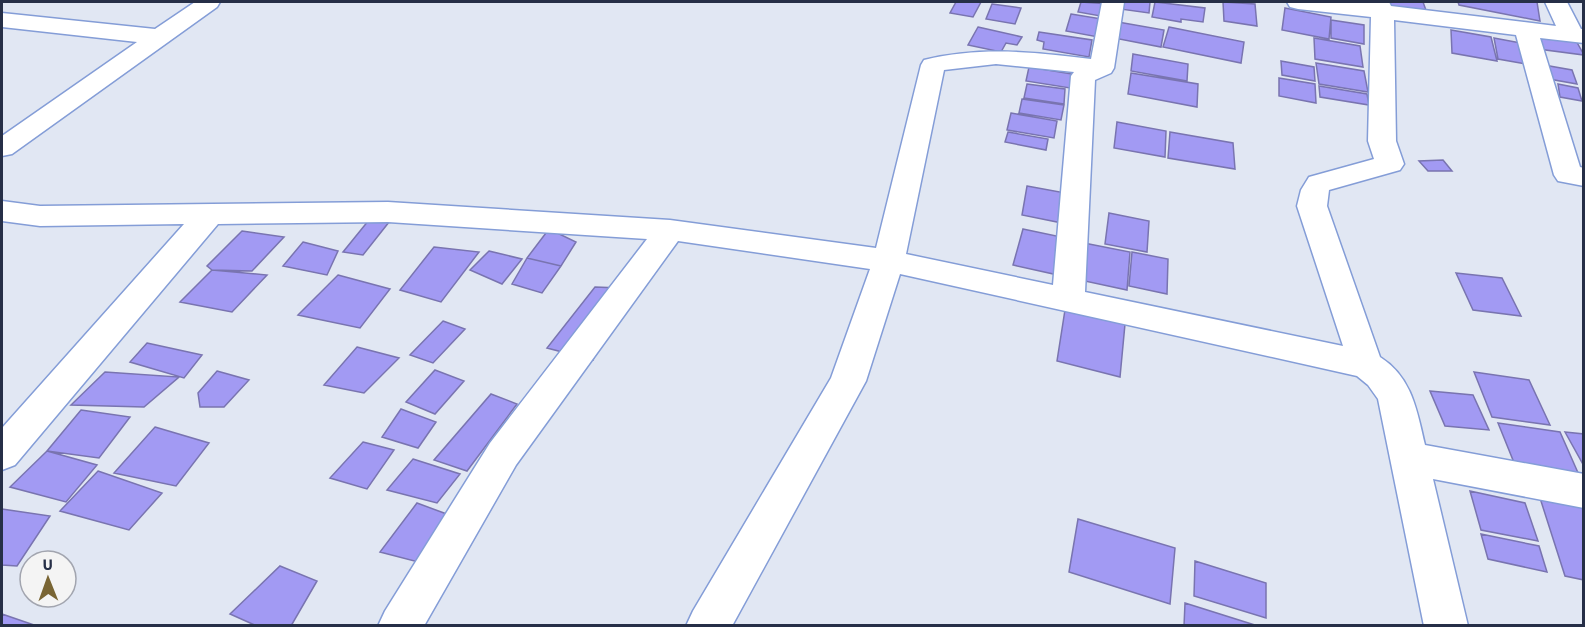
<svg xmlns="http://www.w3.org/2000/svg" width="1585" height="627" font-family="'Source Sans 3',sans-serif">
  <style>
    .building { fill: #a29af3; stroke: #7974b0; stroke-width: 1.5 }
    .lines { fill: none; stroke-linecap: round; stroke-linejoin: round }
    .minor-casing { stroke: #849dd7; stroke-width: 3 }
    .minor { fill: #fff; fill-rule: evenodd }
  </style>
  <rect width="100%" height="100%" fill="#e1e7f3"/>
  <path class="building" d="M956,2H981L973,17L950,13Z
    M1081,2L1109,4L1106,17L1078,12Z
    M1122,2H1150L1149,13L1120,9Z
    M1155,2L1205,8L1203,22L1181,19V22L1152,17Z
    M1223,2L1255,4L1257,26L1224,21Z
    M1386,2H1423L1427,13L1387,7Z
    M1458,2H1537L1540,21L1459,5Z
    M992,4L1021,8L1015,24L986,19Z
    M1285,8L1331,17L1329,39L1282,30Z
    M1071,14L1102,19L1098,37L1066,31Z
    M1331,20L1364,25V44L1331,38Z
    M1118,22L1164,30L1161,47L1114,38Z
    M978,27L1022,37L1017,45L1006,43L1001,52L968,45Z
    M1169,27L1244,42L1241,63L1163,47Z
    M1451,30L1491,37L1497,61L1452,53Z
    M1039,32L1092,40L1089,57L1043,49L1044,42L1037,40Z
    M1532,33L1575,39L1584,55L1538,49Z
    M1314,38L1360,46L1363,67L1315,59Z
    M1494,38L1526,44L1532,65L1498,59Z
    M1133,54L1188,64L1187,81L1131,71Z
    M1281,61L1314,67L1315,81L1282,75Z
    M1316,63L1364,71L1368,92L1319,84Z
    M1544,65L1572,70L1577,84L1549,79Z
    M1029,67L1072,74L1070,88L1026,81Z
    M1131,73L1198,84L1197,107L1128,94Z
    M1279,78L1315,84L1316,103L1279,96Z
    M1027,84L1065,89L1064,104L1024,98Z
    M1558,84L1578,88L1582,101L1560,97Z
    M1319,86L1367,94L1369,105L1320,97Z
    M1022,99L1064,105L1061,120L1019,113Z
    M1011,113L1057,121L1054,138L1007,130Z
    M1117,122L1166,131L1165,157L1114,148Z
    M1008,132L1048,139L1046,150L1005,142Z
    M1170,132L1233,143L1235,169L1168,158Z
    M1443,160L1452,171H1428L1419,161Z
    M1027,186L1071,194L1067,224L1022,215Z
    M1109,213L1149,221L1147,252L1105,244Z
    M373,215L393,217L363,255L343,252Z
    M549,229L576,242L561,266L527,258Z
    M1023,229L1066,238L1058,275L1013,265Z
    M242,231L284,237L252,271L212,270L207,266Z
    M303,242L338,251L327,275L283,266Z
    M1084,243L1130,252L1127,290L1080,280Z
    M434,247L479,252L441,302L400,290Z
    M489,251L522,259L502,284L470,270Z
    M1132,252L1168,259L1167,294L1129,286Z
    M527,258L561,266L542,293L512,284Z
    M212,270L267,275L232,312L180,302Z
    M1456,273L1502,278L1521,316L1473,310Z
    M338,275L390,289L360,328L298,315Z
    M595,287L620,288L593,360L547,348Z
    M1065,310L1125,324L1120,377L1057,361Z
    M443,321L465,329L433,363L410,355Z
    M147,343L202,355L184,378L130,362Z
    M357,347L399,358L364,393L324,385Z
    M435,370L464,381L435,414L406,402Z
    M217,371L249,380L224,407H200L198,393Z
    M105,372L179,377L144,407L71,405Z
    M1474,372L1529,380L1550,425L1492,417Z
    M1430,391L1473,395L1489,430L1445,426Z
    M491,394L517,404L467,471L434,460Z
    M401,409L436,422L418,448L382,437Z
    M81,410L130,417L99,458L47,451Z
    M1498,423L1560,432L1579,475L1515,465Z
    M155,427L209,443L176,486L114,473Z
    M1565,432L1584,434V466Z
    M363,442L394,450L367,489L330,478Z
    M47,451L97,465L66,502L10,487Z
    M413,459L460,474L437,503L387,490Z
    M98,471L162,493L129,530L60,511Z
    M1470,491L1525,503L1538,541L1481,530Z
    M1540,498L1584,507V580L1565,576Z
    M417,503L452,516L422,563L380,552Z
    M2,509L50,516L17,566L2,565Z
    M1078,519L1175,548L1170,604L1069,572Z
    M1481,534L1539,546L1547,572L1488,559Z
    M1195,561L1266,583V618L1194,596Z
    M280,566L317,581L291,626H257L230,614Z
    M1185,603L1258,626H1184Z
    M2,614L34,625L2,626Z"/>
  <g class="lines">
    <g class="minor-casing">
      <path id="minor" d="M195,2H220L217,7L12,154L2,156V136L137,42L2,27V13L155,29Z
        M1102,2H1124L1114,68L1111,73L1095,80L1085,292L1343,346L1297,206L1301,190L1309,177L1374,159L1368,141L1371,17L1298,9L1290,7L1287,2L1367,3V2H1389L1391,6L1556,26L1545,2H1567L1581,29H1584V43L1540,38L1580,167L1584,168V186L1558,181L1554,175L1516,35L1394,20L1396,141L1404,164L1400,170L1329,190L1327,206L1380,357C1412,377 1417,411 1425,445L1584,474V508L1433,479L1468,626H1424L1378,399L1368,385L1357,376L900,274L866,381L732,626H686L693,611L831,378L870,269L678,241L516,465L424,626H378L385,611L490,443L647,239L388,222L218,224L15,465L2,470V428L184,224L40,226L2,221V201L40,206L388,202L670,220L876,248L921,65L924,60C981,46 1034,52 1091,59ZM996,64L1074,72L1071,76L1053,285L906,254L944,70Z"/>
    </g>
    <use href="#minor" class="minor"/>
  </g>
  <rect width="1585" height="627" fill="none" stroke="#262f47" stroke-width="6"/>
  <g transform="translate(48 579) rotate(359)"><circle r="28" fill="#f4f4f4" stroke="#a2a5af" stroke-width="1.5"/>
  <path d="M0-4.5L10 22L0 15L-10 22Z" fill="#796534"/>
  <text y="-9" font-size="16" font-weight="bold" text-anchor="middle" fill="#262f47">U</text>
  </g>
</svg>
